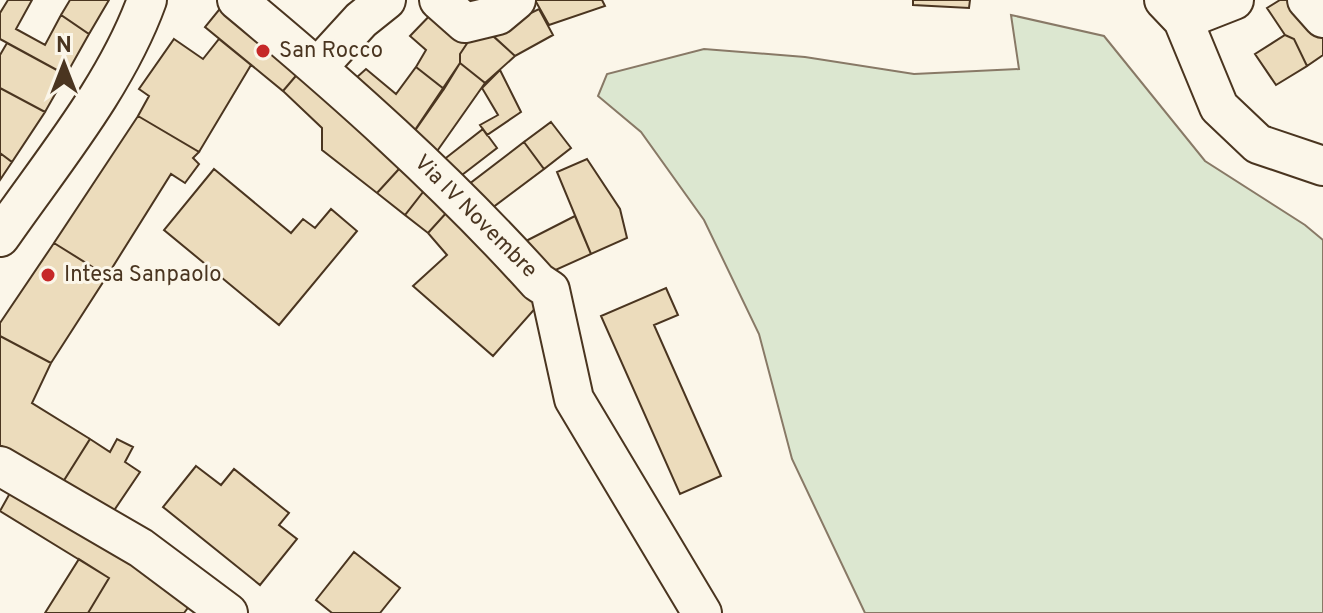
<svg xmlns="http://www.w3.org/2000/svg" width="1323" height="613" font-family="Overpass,sans-serif">
  <style>
    .green { fill: #dce7d0; stroke: #887966; stroke-width: 2 }
    .building { fill: #ecdcbc; stroke: #4a3520; stroke-width: 2 }
    .lines { fill: none; stroke-linecap: round; stroke-linejoin: round }
    .minor-casing { stroke: #4a3520; stroke-width: 42 }
    .minor { stroke: #fbf6e9; stroke-width: 38 }
    .poi-dot { fill: #c62828; stroke: #fbf6e9; stroke-width: 3 }
    .labels { text-anchor: middle; dominant-baseline: central; stroke-width: 6; stroke-linejoin: round; paint-order: stroke }
    .poi-label { font-size: 22px; fill: #4a3520; stroke: #fbf6e9; text-anchor: start }
    .street-label { font-size: 22px; fill: #4a3520; stroke: #fbf6e9 }
  </style>
  <rect width="100%" height="100%" fill="#fbf6e9"/>
  <path class="green" d="M1011,15L1104,36L1205,161L1305,225L1323,240V613H865L792,459L759,334L704,220L641,132L598,96L607,74L704,49L805,57L914,74L1019,69Z"/>
  <path class="building" d="M8,0H32L16,29L45,45L61,15L89,34L66,75L0,39V13Z
    M70,0H109L89,34L61,15Z
    M227,0L306,64L283,91L205,27Z
    M535,0H602L605,6L549,25Z
    M913,0H970L969,8L913,5Z
    M1280,0H1288L1295,10L1323,36V55L1307,66L1294,39L1285,35L1267,8Z
    M438,7L470,39L460,54V63L444,89L416,67L426,50L410,36Z
    M539,9L553,35L515,56L490,33Z
    M484,28L515,56L485,83L460,63V54L470,39Z
    M1285,35L1294,39L1307,66L1276,85L1255,54Z
    M174,39L203,59L219,39L251,65L199,152L138,116L149,96L139,89Z
    M7,43L66,75L45,112L0,88V55Z
    M460,63L485,83L428,164L407,142Z
    M306,64L410,157L377,193L322,150V128L283,91Z
    M416,67L444,89L407,142L346,87L366,69L396,94Z
    M500,70L521,112L487,135L480,125L498,115L482,88Z
    M0,88L45,112L12,162L0,153Z
    M138,116L199,152L193,158L199,164L185,183L171,174L107,276L54,243Z
    M551,122L571,148L544,169L524,142Z
    M483,129L497,148L449,185L433,168Z
    M524,142L544,169L480,217L460,191Z
    M0,153L12,162L0,180Z
    M410,157L434,178L405,215L377,193Z
    M587,159L620,209L627,238L591,254L557,172Z
    M214,169L291,233L303,219L315,228L331,209L357,231L279,325L164,230Z
    M434,178L457,201L428,233L405,215Z
    M457,201L547,295L493,356L413,286L447,255L428,233Z
    M575,216L591,254L540,277L522,243Z
    M54,243L107,276L51,363L0,336V323Z
    M666,288L678,315L654,325L721,476L680,494L601,316Z
    M0,336L51,363L32,403L90,439L63,482L0,445Z
    M90,439L110,452L117,439L133,447L125,462L140,472L113,512L63,482Z
    M196,466L221,485L234,469L289,513L279,525L297,539L260,585L163,507Z
    M14,486L193,601L184,613H88L109,578L0,511Z
    M354,552L400,588L380,613H332L316,600Z
    M79,559L109,578L88,613H45Z"/>
  <g class="lines">
    <g class="minor-casing">
      <path id="minor" d="M237,0C343,88 446,180 538,282L550,290L574,399L702,613
        M439,0L465,23L498,15L516,0
        M1164,0L1183,20L1219,107L1258,144L1323,166
        M1307,0L1323,18
        M1183,20L1234,0
        M318,67L361,20L386,0
        M0,237C52,162 116,86 147,0
        M0,466L141,548L228,613"/>
    </g>
    <use href="#minor" class="minor"/>
  </g>
  <g class="poi-dot">
    <circle cx="263" cy="51" r="8"/>
    <circle cx="48" cy="275" r="8"/>
  </g>
  <g class="labels">
    <g class="poi-label">
      <text x="279" y="51">San Rocco</text>
      <text x="64" y="275">Intesa Sanpaolo</text>
    </g>
    <g class="street-label">
      <text transform="translate(475 217) rotate(45)">Via IV Novembre</text>
    </g>
  </g>
  <g transform="translate(64 64)" stroke="#fbf6e9" stroke-width="6" paint-order="stroke">
  <path d="M0-6L14 30L0 20L-14 30Z" fill="#4a3520"/>
  <text y="-12" font-size="22" font-weight="bold" text-anchor="middle" fill="#4a3520">N</text>
  </g>
</svg>
